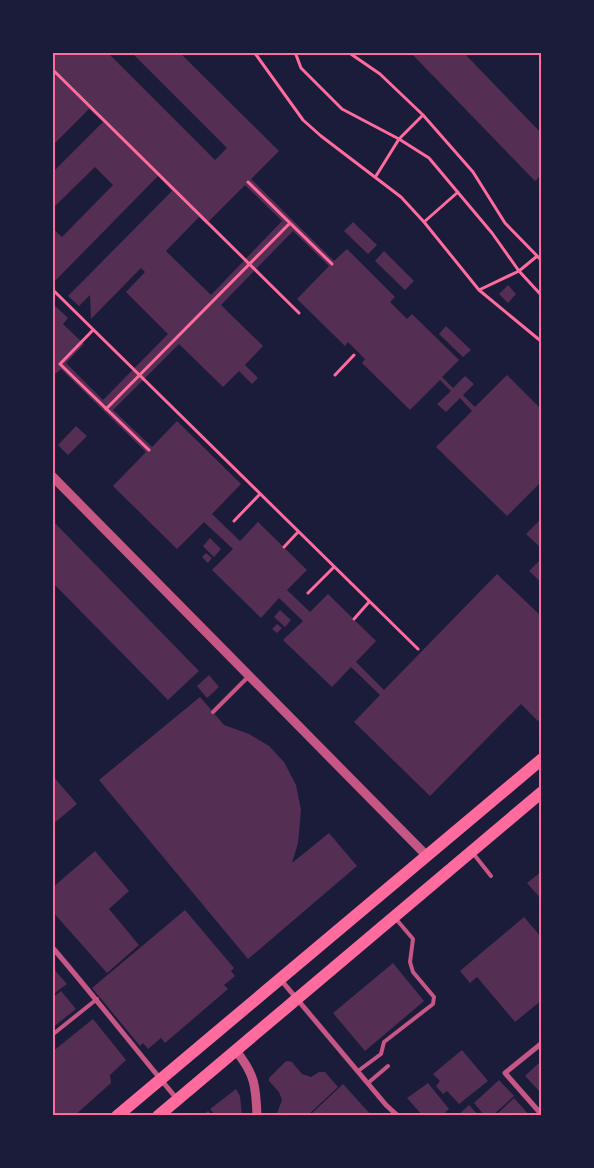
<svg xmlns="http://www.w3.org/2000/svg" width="594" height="1168" font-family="Arial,sans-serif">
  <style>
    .building { fill: #542f53; fill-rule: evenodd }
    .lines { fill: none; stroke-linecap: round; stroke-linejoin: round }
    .path { stroke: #ff6b9d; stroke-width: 3 }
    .service { stroke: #c65784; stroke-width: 4 }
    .minor { stroke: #c65784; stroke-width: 5 }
    .tertiary { stroke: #c65784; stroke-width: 9 }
    .primary { stroke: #ff6b9d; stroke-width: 12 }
    .neatline { fill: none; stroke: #ff6b9d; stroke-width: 2 }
  </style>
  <rect width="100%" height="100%" fill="#1b1b3a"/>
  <path class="building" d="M52,52H107L215,160L227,148L131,52H179L279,151L251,179L334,261L347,249L395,297L390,302L407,319L412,314L459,360L442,377L453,388L465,376L474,384L463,395L475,407L507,375L542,410V486L539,484L507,516L436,447L472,411L460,398L446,412L437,404L451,391L440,380L410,410L362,363L365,359L348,342L345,346L297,299L329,266L293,231L221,305L263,346L245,365L258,378L252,384L239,371L223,387L179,344L113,410L152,447L177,421L241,484L212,514L240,541L258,522L307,570L287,590L310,612L328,594L376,641L356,662L384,690L497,574L542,617V718L538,721L521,704L430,796L354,722L380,695L351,667L332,687L283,640L303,621L279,598L261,618L212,570L233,549L204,522L177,549L113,486L146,452L61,369L52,377V303L68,318L63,324L84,344L66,363L103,400L168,334L126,292L145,272L141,268L91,319L90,295L79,306L68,296L172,191L158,176L56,280L52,277V228L62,237L113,185L95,167L52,209V173L103,122L89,109L52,146ZM245,185L282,221L211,295L166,251L199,217L206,224Z
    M410,52H463L542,134V174L535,181Z
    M353,222L377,245L368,254L344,231Z
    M384,251L414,281L405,290L375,261Z
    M508,285L516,294L508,303L499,294Z
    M446,326L471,350L463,357L439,334Z
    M76,426L87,436L68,455L58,445Z
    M542,518V549L526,534Z
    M52,520L199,671L168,700L52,582Z
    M210,538L221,549L214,557L203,546Z
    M206,553L212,558L208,563L202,557Z
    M539,561L542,564V583L529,571Z
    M280,610L291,620L285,627L274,617Z
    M277,624L282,628L277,633L272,629Z
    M209,675L219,687L207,698L197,686Z
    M200,697L224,725L249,734L269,746L284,762L296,785L301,810L298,843L292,863L329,833L357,866L248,959L99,780Z
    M52,775L77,804L52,825Z
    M95,851L129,891L109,909L139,945L107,973L52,911V888Z
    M542,871V900L527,883Z
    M185,910L234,968L231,971L235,976L224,985L228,989L165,1043L161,1038L148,1049L143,1043L140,1046L92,988Z
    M524,917L542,938V1000L515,1022L477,977L470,983L460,971Z
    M393,963L424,1001L365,1051L333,1013Z
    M52,967L67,984L52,995Z
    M61,991L76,1009L52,1028V998Z
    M93,1019L126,1060L110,1075L111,1083L74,1116H52V1052Z
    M462,1050L488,1081L459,1104L447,1091L443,1094L436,1086L440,1081L433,1074Z
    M542,1060V1094L525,1076Z
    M288,1061L292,1062L302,1074L311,1077L319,1072H325L338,1087L307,1116H276L282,1100L279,1092L269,1081V1078L285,1062Z
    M499,1080L514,1096L492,1116H485L474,1103Z
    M428,1083L449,1109L441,1116H423L407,1098Z
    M343,1084L372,1116H309Z
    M236,1089L240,1096L242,1116H216L210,1109Z
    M514,1098L530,1116H495Z
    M469,1105L479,1116H457Z
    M208,1111L212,1116H202Z"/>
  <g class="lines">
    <path class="path" d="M254,52L303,120L321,136L401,197L424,222L479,290L542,342
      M295,52L301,68L342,109L399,139L429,158L492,233L519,271L542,296
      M348,52L380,74L423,115L473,172L505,223L542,261
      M52,69L299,313
      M376,176L399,139L423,115
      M248,182L332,264
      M424,222L458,192
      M52,289L418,649
      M479,290L519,271L536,257
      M93,330L60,364L149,450
      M335,375L354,355
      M106,409L290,223
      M234,521L260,494
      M284,547L298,532
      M308,593L334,567
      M354,619L369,602"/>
    <path class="service" d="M213,712L250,675
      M472,852L491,876
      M52,1035L97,999
      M358,1071L381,1054L384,1042L433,1004L434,997L413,972L410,962L413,939L396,919
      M368,1083L388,1066"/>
    <path class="minor" d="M52,947C95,997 135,1049 177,1099
      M281,980L386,1105L398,1116
      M542,1043L505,1073L542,1115"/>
    <path class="tertiary" d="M52,476L427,856
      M236,1051C255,1074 256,1087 257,1116"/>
    <path class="primary" d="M117,1116L542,759
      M158,1116L542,792"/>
  </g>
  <rect width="594" height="1168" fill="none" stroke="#1b1b3a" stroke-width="108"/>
  <rect x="54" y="54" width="486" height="1060" class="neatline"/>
</svg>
